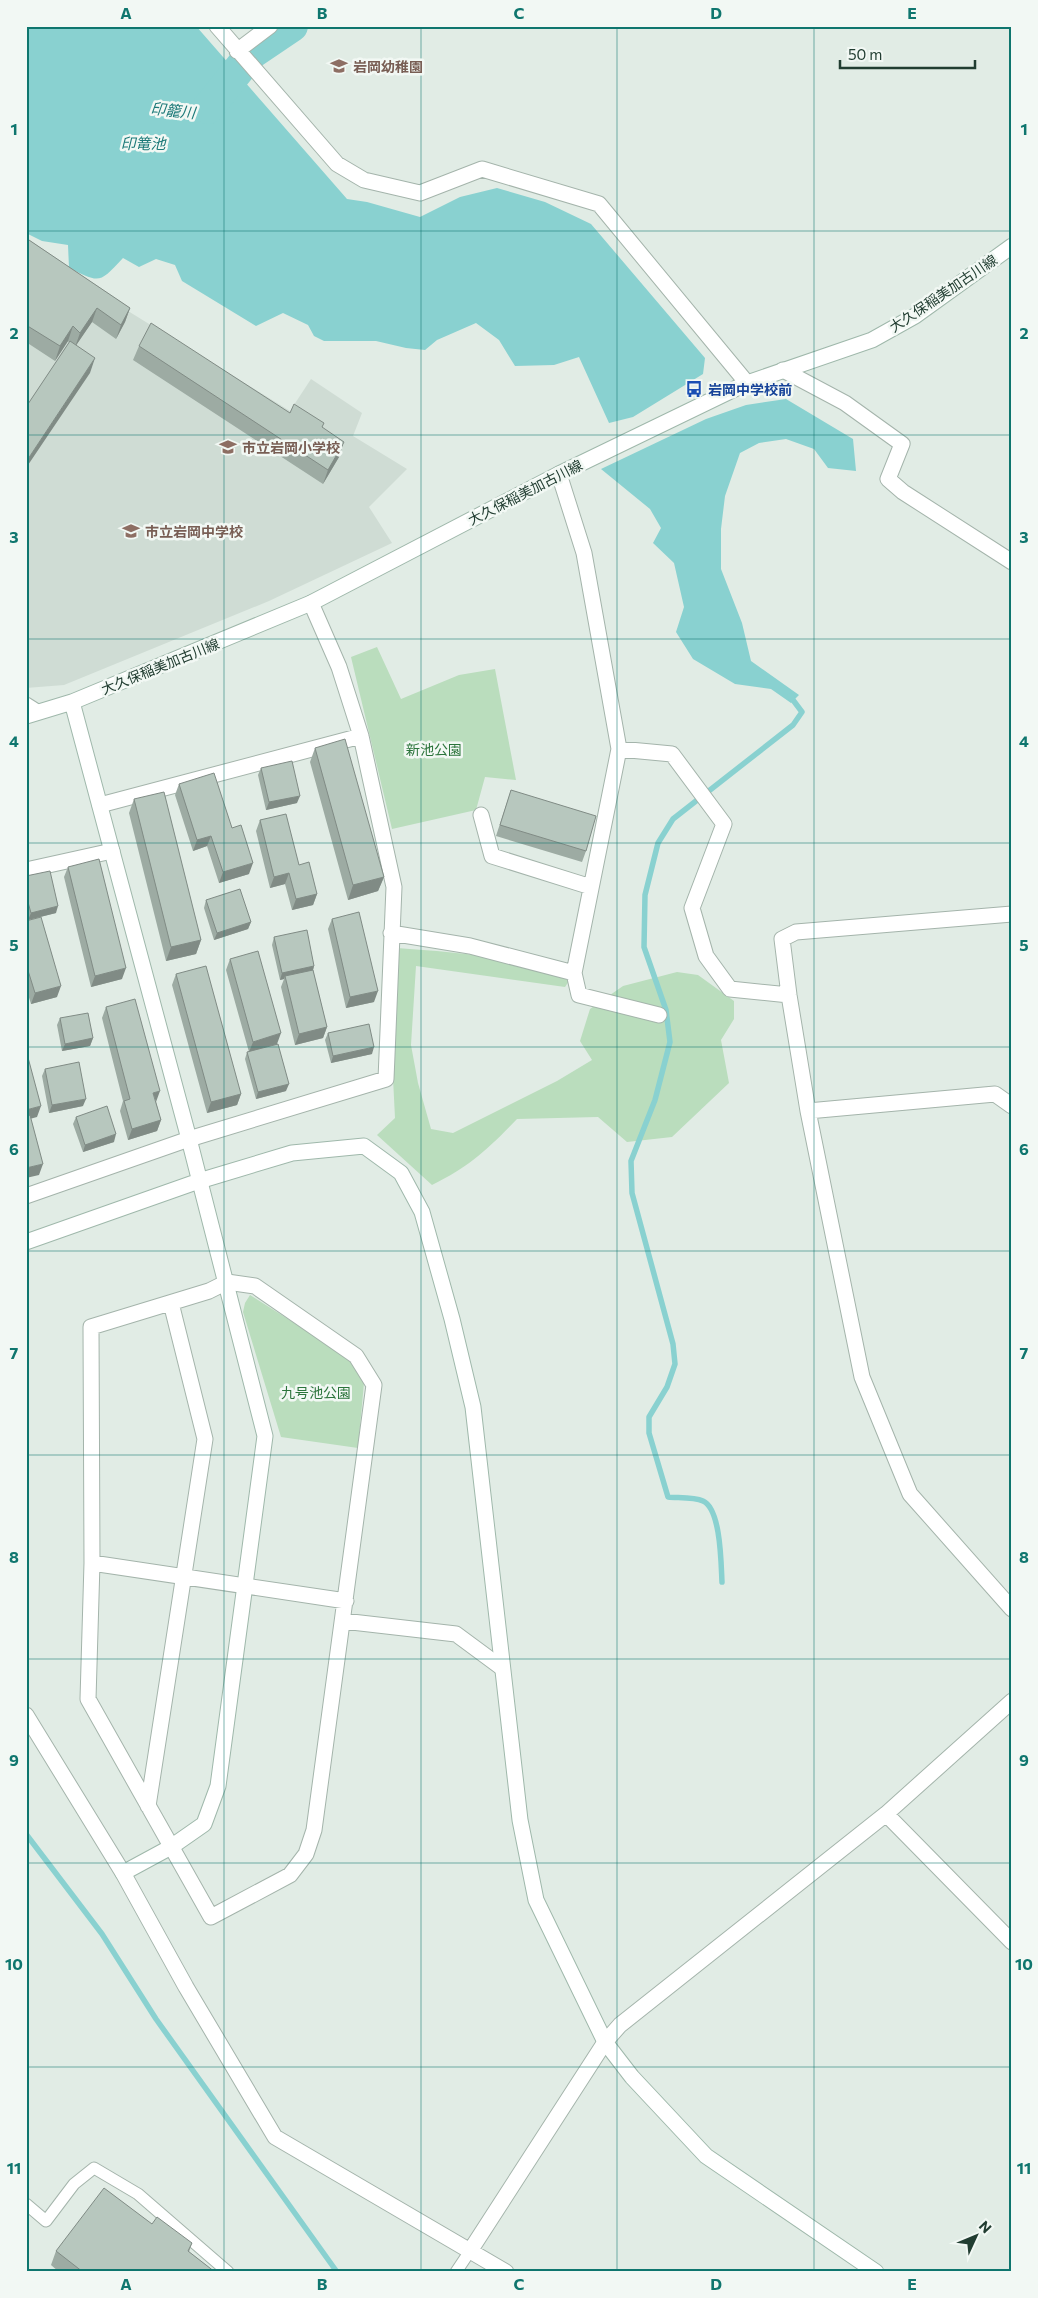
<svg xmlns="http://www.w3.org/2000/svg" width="1038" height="2298" font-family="Commissioner,'Noto Sans JP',sans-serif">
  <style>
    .built { fill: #cfdcd4 }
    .green { fill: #baddbd }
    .water { fill: #89d1d0 }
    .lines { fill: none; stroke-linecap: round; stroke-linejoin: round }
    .stream { stroke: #89d1d0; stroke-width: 5.5 }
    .river { stroke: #89d1d0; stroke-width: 32 }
    .lane-casing { stroke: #a4b4ab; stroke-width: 13 }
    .street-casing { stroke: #a4b4ab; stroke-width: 17 }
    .secondary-casing { stroke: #9fb8ab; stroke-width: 17 }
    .lane { stroke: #fff; stroke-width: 11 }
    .street { stroke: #fff; stroke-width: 15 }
    .secondary { stroke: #fff; stroke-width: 15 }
    .wall { fill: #9daba3 }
    .shaded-wall { fill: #808b85 }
    .building { fill: #b7c7be; stroke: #808b85 }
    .grid { fill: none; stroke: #0f766e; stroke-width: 1; stroke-opacity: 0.55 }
    .labels { text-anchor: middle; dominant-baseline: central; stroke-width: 5; stroke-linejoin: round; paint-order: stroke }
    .education-label { font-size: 14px; font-weight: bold; fill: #785e54; stroke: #f2f8f4; text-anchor: start }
    .street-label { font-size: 14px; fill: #213d31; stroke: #f2f8f4 }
    .transit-label { font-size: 14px; font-weight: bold; fill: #164399; stroke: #f2f8f4; text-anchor: start }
    .park-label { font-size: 14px; fill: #2b743b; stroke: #f2f8f4 }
    .water-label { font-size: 15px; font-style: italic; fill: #1b7978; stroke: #f2f8f4 }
    .neatline { fill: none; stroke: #0f766e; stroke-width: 2 }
    .grid-label { font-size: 16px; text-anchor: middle; font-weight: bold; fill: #0f766e }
  </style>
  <rect width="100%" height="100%" fill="#e1ece5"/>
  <path class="built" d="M26,248L290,411L311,379L362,413L353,436L407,469L369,507L392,543L269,601L64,685L26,688Z"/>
  <path class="green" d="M377,647L401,699L459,675L495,669L516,780L485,777L476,810L392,829L351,657Z
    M397,948C448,952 525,956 569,981L565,987L416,966L411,1045L418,1083L431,1129L453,1133L557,1081L592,1060L580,1041L590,1009L623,986L677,972L698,975L734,1001V1019L721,1040L729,1083L672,1137L627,1142L598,1117L517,1119C487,1150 470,1166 432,1185L377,1135L395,1118L393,1078Z
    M250,1295L340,1352L351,1361L364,1383L358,1448L281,1437L243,1312L245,1303Z"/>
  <path class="water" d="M26,26H196L347,199L367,202L420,217L460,197L497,188L545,202L591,224L705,358L703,374L633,417L609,423L579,357L554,365L515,366L499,340L476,323L437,340L425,350L406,348L376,341H324L314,336L308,325L283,313L256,326L182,281L175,265L156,259L139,267L123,258C99,284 100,283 69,268L68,245L42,241L26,233Z
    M786,399L853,439L856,471L828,468L814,449L786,439L759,443L740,453L725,496L721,529V569L742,623L751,661L799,695L791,703L771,689L735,684L693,659L676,632L684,607L674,563L653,543L661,528L650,509L601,469L706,419L746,405Z"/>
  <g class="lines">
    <path class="stream" d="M722,1582C721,1564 721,1509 703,1501C694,1497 678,1498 668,1497L649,1433V1417L667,1387L675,1364L673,1344L632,1193L631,1161L655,1100L670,1042L666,1010L644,947L645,895L658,843L673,819L793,725L802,712L790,696
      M26,1834L102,1934L156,2019L337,2272"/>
    <path class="river" d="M208,108L252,53L292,26"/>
    <g class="lane-casing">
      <path id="lane" d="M26,2204L46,2221L74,2184L94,2168L138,2194L228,2272
        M456,2272L470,2251"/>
    </g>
    <g class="street-casing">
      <path id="street" d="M217,26L337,164L364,180L420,193L482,169L599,204L747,383
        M237,51L270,26
        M783,370L845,403L902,444L888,479L903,492L1012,562
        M26,705L37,712
        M619,749L672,754L724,824L692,908L706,956L730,989L789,995
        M100,805L361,736
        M481,815L492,856L591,887
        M26,870L112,851
        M1012,914L796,932L782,939L789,995L808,1111L862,1377L910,1494L1012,1609
        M391,933L470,946L574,973L619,749L584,553L559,474
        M574,973L579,995L659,1015
        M808,1111L995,1094L1012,1106
        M26,1196L189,1139L386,1079L394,887L361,736L339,667L311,603
        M227,1282L255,1286L356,1356L374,1385L314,1830L306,1854L290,1875L211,1917L88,1699L92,1563L91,1327L209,1291Z
        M92,1563L346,1601
        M343,1621L456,1634L502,1668
        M26,1715L123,1873L186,1987L275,2137L506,2272
        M148,1806L205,1439L171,1303
        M886,1814L1012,1942
        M470,2251L605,2042L620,2025L886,1814L1012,1701"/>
    </g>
    <g class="secondary-casing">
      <path id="secondary" d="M72,702L189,1139L265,1436L218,1786L204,1824L171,1847L123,1873
        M26,716L72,702L311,603L559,474L747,383L872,340L915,316L1012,246
        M26,1242L199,1181L292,1153L364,1146L401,1173L422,1212L452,1319L473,1407L520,1820L536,1900L605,2042L632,2077L706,2156L876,2272"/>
    </g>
    <use href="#lane" class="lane"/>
    <use href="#street" class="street"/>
    <use href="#secondary" class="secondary"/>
  </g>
  <path class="wall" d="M26,238L130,308L125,322L116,339L92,322L76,345L90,373L68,341L55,361L26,342Z
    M139,346L290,413L324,423L322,427L339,457L323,484L133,360Z
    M315,748L384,877L378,891L348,900L310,762Z
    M261,768L297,803L266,810L258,775Z
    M179,784L232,828L249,874L219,883L207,846L193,851L175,795Z
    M511,790L586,851L582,862L496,836Z
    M134,799L201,940L196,954L166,961L129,813Z
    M260,820L299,865L317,894L313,905L292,910L285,884L270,888L256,831Z
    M68,867L122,979L91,987L64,877Z
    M26,876L56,913L28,920L26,913Z
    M206,900L251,922L248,929L214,940L204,908Z
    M332,919L374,1002L346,1008L328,929Z
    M26,921L57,997L31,1004L26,988Z
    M274,937L314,966L313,971L327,1027L323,1038L295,1045L281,987L284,979L280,980L272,945Z
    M230,959L277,1044L286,1091L256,1099L245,1059L247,1052H249L226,970Z
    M176,974L241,1094L237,1105L207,1113L172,985Z
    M106,1007L156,1102L161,1120L157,1131L128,1140L120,1111L123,1101L102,1018Z
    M60,1018L93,1038L90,1046L62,1051L57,1025Z
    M328,1033L372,1054L331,1063L325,1040Z
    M45,1069L83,1106L49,1113L42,1076Z
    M76,1117L114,1142L83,1152L73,1124Z
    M152,2224L192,2243L189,2252L215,2272H59L51,2265L56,2251Z"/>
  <path class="shaded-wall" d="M97,308L92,322L75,347L80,333Z
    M130,308L125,322L116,339L121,325Z
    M73,326L68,341L55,361L60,346Z
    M95,358L90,373L26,468V462Z
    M344,442L339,457L323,484L328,470Z
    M300,796L297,803L266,810L269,802Z
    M211,836L207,846L193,851L197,840Z
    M253,863L249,874L219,883L223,872Z
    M289,873L285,884L270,888L274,877Z
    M384,877L378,891L348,900L353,885Z
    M317,894L313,905L292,910L296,899Z
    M58,906L56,913L28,920L31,913Z
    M251,922L248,929L214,940L217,933Z
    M201,940L196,954L166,961L171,947Z
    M314,966L312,973L285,976L284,979L280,980L282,973Z
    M126,968L122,979L91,987L95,976Z
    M61,986L57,997L31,1004L35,993Z
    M378,991L374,1002L346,1008L350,997Z
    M327,1027L323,1038L295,1045L299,1034Z
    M281,1033L277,1044L249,1052L253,1042Z
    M93,1038L90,1046L62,1051L65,1044Z
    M374,1047L372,1054L331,1063L333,1056Z
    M289,1084L286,1091L256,1099L258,1092Z
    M160,1091L156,1102L153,1093Z
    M241,1094L237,1105L207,1113L211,1102Z
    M86,1099L83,1106L49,1113L52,1105Z
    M41,1106L37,1117L26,1120V1110Z
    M161,1120L157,1131L128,1140L132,1129Z
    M116,1134L114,1142L83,1152L85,1145Z
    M43,1164L39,1175L26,1178V1168Z"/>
  <path class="building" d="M26,238L130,308L121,325L97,308L80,333L73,326L60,346L26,325Z
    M151,323L290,413L294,404L324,423L322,427L344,442L328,470L139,346Z
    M70,341L95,358L26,462V407Z
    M345,739L384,877L353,885L315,748Z
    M292,761L300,796L269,802L261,768Z
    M214,773L232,828L241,825L253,863L223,872L211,836L197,840L179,784Z
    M511,790L596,816L586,851L500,825Z
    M164,792L201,940L171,947L134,799Z
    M286,814L299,865L309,862L317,894L296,899L289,873L274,877L260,820Z
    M99,859L126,968L95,976L68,867Z
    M50,871L58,906L31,913L26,895V876Z
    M240,889L251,922L217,933L206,900Z
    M359,912L378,991L350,997L332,919Z
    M41,917L61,986L35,993L26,964V921Z
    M307,930L314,966L282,973L274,937Z
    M258,951L281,1033L253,1042L230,959Z
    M206,966L241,1094L211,1102L176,974Z
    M313,970L327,1027L299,1034L285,976Z
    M135,999L160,1091L153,1093L161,1120L132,1129L124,1101L130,1099L106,1007Z
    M88,1013L93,1038L65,1044L60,1018Z
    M369,1024L374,1047L333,1056L328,1033Z
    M278,1044L289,1084L258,1092L247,1052Z
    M26,1050L41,1106L26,1110Z
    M79,1062L86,1099L52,1105L45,1069Z
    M107,1106L116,1134L85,1145L76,1117Z
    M30,1115L43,1164L26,1168V1117Z
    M104,2188L152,2224L157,2217L192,2243L188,2251L215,2272H83L56,2251Z"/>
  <path class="grid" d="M224,26V2272M421,26V2272M617,26V2272M814,26V2272M26,231H1012M26,435H1012M26,639H1012M26,843H1012M26,1047H1012M26,1251H1012M26,1455H1012M26,1659H1012M26,1863H1012M26,2067H1012"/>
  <defs>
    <g id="school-bare" transform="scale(1.35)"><path d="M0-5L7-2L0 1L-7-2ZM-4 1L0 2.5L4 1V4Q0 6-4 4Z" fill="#8d6e63" stroke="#f2f8f4" stroke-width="2.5" paint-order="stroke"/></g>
    <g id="bus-bare" transform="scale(1.35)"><path d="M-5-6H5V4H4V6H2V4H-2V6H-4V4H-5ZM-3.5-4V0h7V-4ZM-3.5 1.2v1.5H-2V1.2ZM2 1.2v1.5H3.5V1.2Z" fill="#1a4fb4" stroke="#f2f8f4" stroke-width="2.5" paint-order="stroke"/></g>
  </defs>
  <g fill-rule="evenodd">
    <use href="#school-bare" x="339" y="66"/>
    <use href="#bus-bare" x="694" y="389"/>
    <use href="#school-bare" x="228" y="447"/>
    <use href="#school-bare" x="131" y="531"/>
  </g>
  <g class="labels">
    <g class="education-label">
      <text x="353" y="66">岩岡幼稚園</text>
      <text x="242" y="447">市立岩岡小学校</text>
      <text x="145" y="531">市立岩岡中学校</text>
    </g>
    <g class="street-label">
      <text transform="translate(943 293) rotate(-34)">大久保稲美加古川線</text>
      <text transform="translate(525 492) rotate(-27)">大久保稲美加古川線</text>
      <text transform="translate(160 666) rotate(-22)">大久保稲美加古川線</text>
    </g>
    <g class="transit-label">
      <text x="708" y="389">岩岡中学校前</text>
    </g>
    <g class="park-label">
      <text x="434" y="749">新池公園</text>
      <text x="316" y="1392">九号池公園</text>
    </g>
    <g class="water-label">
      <text transform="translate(173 110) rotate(6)">印籠川</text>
      <text x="143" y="143">印篭池</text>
    </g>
  </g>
  <rect width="1038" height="2298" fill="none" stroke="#f2f8f4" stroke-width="55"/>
  <g transform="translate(976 2236) rotate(46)" stroke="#f2f8f4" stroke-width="4" paint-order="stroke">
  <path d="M0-4L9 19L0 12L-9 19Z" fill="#213d31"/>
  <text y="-8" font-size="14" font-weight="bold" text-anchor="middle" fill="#213d31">N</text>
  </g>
  <path d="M840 60v8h135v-8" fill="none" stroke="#213d31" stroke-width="2.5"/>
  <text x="848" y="60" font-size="15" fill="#213d31" stroke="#f2f8f4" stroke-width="4" paint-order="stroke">50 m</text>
  <rect x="28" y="28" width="982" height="2242" class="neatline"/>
  <g class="grid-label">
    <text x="126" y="19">A</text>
    <text x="322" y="19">B</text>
    <text x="519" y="19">C</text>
    <text x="716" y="19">D</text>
    <text x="912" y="19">E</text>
    <text x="14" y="135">1</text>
    <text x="1024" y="135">1</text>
    <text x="14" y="339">2</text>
    <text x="1024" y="339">2</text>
    <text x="14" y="543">3</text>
    <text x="1024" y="543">3</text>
    <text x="14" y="747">4</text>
    <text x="1024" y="747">4</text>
    <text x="14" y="951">5</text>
    <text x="1024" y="951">5</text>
    <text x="14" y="1155">6</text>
    <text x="1024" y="1155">6</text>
    <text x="14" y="1359">7</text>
    <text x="1024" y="1359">7</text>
    <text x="14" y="1563">8</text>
    <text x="1024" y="1563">8</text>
    <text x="14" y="1766">9</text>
    <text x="1024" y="1766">9</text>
    <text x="14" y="1970">10</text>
    <text x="1024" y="1970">10</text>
    <text x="14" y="2174">11</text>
    <text x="1024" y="2174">11</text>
    <text x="126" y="2290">A</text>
    <text x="322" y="2290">B</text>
    <text x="519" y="2290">C</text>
    <text x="716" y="2290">D</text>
    <text x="912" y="2290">E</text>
  </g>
</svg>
